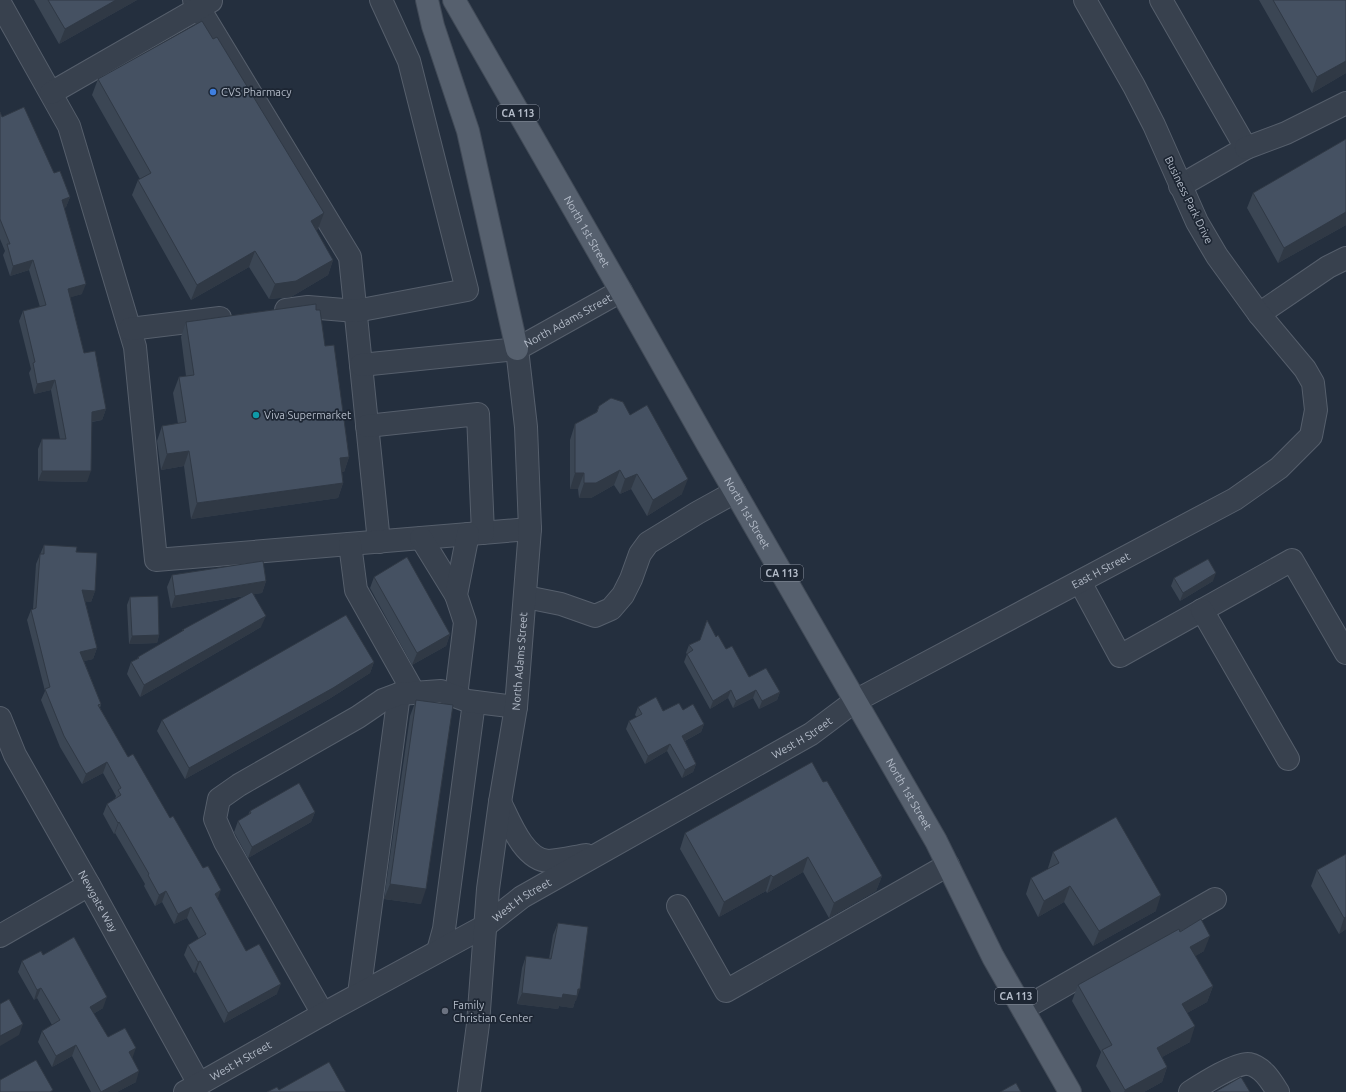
<svg xmlns="http://www.w3.org/2000/svg" width="1346" height="1092" font-family="Ubuntu,sans-serif">
  <style>
    .lines { fill: none; stroke-linecap: round; stroke-linejoin: round }
    .minor-casing { stroke: #565f6c; stroke-width: 24 }
    .major-casing { stroke: #414a57; stroke-width: 24 }
    .minor { stroke: #38414e; stroke-width: 22 }
    .major { stroke: #56606e; stroke-width: 22 }
    .wall { fill: #3b4654 }
    .shaded-wall { fill: #303945 }
    .building { fill: #455162; stroke: #303945 }
    .shop-dot { fill: #3f7fe0; stroke: #1d2633; stroke-width: 1.5 }
    .culture-dot { fill: #0f9aa8; stroke: #1d2633; stroke-width: 1.5 }
    .worship-dot { fill: #6b7280; stroke: #1d2633; stroke-width: 1.5 }
    .labels { text-anchor: middle; dominant-baseline: central; stroke-width: 3.5; stroke-linejoin: round; paint-order: stroke }
    .shield { fill: #1d2633; stroke: #878f9c; stroke-width: 1 }
    .shield-label { font-size: 10px; font-weight: bold; fill: #b4bcc9 }
    .poi-label { font-size: 11px; fill: #b4bcc9; stroke: #1d2633; text-anchor: start }
    .street-label { font-size: 11px; fill: #b4bcc9; stroke: #1d2633 }
  </style>
  <rect width="100%" height="100%" fill="#242f3e"/>
  <g class="lines">
    <g class="minor-casing">
      <g id="minor">
        <path d="M194,0L350,257L379,542"/>
        <path d="M1161,0L1246,148L1180,186"/>
        <path d="M0,3L69,126L135,347L156,560L530,529"/>
        <path d="M51,93L211,1"/>
        <path d="M1246,148L1286,133L1346,103"/>
        <path d="M286,310L308,307L356,311L467,290L409,61L381,0"/>
        <path d="M1259,314L1328,267L1346,258"/>
        <path d="M130,329L220,318"/>
        <path id="s1" d="M361,365L517,349L621,291"/>
        <path d="M367,426L478,414L483,533"/>
        <path d="M421,538L456,595"/>
        <path d="M350,544L356,590L414,693"/>
        <path d="M1080,582L1120,656L1292,560L1346,653"/>
        <path d="M526,597L561,604L595,616L611,609L623,595L631,579L640,554L648,543L697,513L735,492"/>
        <path d="M1202,610L1288,759"/>
        <path d="M456,696L465,622L456,595L468,534"/>
        <path id="s2" d="M0,718L15,755L89,885L199,1084"/>
        <path d="M500,802C509,820 524,861 549,861C561,860 574,857 586,855"/>
        <path d="M678,906L726,991L948,865"/>
        <path d="M0,936L89,885"/>
        <path d="M438,951L444,929L474,702"/>
        <path d="M359,994L399,694"/>
        <path d="M1023,1009L1215,899"/>
        <path d="M323,1014L225,842L215,819L219,799L239,785L358,717L383,700L399,694L441,691L468,701L516,707"/>
        <path id="s3" d="M185,1092L323,1014L485,926L522,897L811,734L855,701L1235,499L1279,468L1311,436L1316,410L1313,383L1305,369L1259,314L1217,256L1197,222L1154,125L1134,86L1085,0"/>
        <path id="s4" d="M469,1092L478,1024L488,889L500,802L516,707L530,529L526,427L517,349"/>
        <path d="M1190,1092C1201,1085 1237,1062 1249,1064C1263,1067 1271,1081 1278,1092"/>
      </g>
    </g>
    <g class="major-casing">
      <g id="major">
        <path d="M427,0L433,26L468,131L517,349"/>
        <path id="s5" d="M454,0L621,291L708,445L936,841L993,957L1070,1092"/>
      </g>
    </g>
    <use href="#minor" class="minor"/>
    <use href="#major" class="major"/>
  </g>
  <path class="wall" d="M34,0H137L59,44Z
    M1259,0H1346V73L1312,93Z
    M98,79L318,229L316,230L333,260L328,275L291,297L269,299L249,267L191,300L132,195L138,180L140,179L92,95Z
    M0,112L2,117L54,173L70,197L66,207L64,208L82,294L70,297L84,353L106,409L102,420L92,422L87,482L38,481V449L42,439H60L51,390L34,394L29,373L31,369L19,321L23,311L40,307L29,270L10,276L3,255L5,251L0,239Z
    M1346,139V225L1278,263L1247,208L1253,193Z
    M316,310L349,457L344,472H342L343,483L338,498L191,519L184,466L161,470L157,441L162,426L178,424L173,393L179,377L186,376L181,337L186,322Z
    M599,406L630,415L682,494L647,516L631,489L620,494L614,485L591,498H579L578,489H570V440L575,424L596,413Z
    M44,545L76,552L95,591L91,602L85,601L97,648L93,659L84,661L101,704L100,708L128,757L170,818L218,900L246,951L277,994L224,1023L196,972L194,973L184,955L188,945L199,939L187,918L174,924L162,902L155,906L144,886L145,884L115,833L114,834L103,814L107,804L115,799L116,796L103,773L82,784L60,747L41,700L45,691L27,620L31,610L33,609L36,564Z
    M172,575L266,581L262,593L254,594L261,627L140,697L127,674L131,662L137,659L138,657L182,632V630L245,596L171,608L167,587Z
    M374,577L450,634L446,646L412,665L370,588Z
    M1174,578L1213,581L1180,601L1171,586Z
    M130,597L159,635L157,643L129,644L127,605Z
    M716,637L749,677L780,692L777,700L759,709L753,698L733,708L728,698L710,709L684,662L687,654L686,653L689,645Z
    M374,662L370,673L329,699L185,779L157,731L162,720Z
    M416,700L421,904L384,899L410,716Z
    M638,707L663,711L683,710L704,724L701,732L685,741L696,764L693,772L682,778L667,751L645,764L626,729L629,721L637,717L635,715Z
    M823,782L882,876L876,891L829,918L803,872L767,893L766,891L719,917L680,849L685,833Z
    M250,811L315,812L311,822L248,858L234,832L238,821L248,815Z
    M1053,852L1156,911L1093,946L1064,902L1038,917L1026,894L1031,878L1048,869V868Z
    M1346,854V929L1339,934L1311,886L1317,870Z
    M558,923L576,1001H575L573,1008L559,1006L558,1009L517,1004L522,968L526,956L549,959L553,935Z
    M1180,932L1204,951L1195,956L1213,986L1207,1002L1187,1013L1190,1042L1162,1057L1167,1067L1162,1082L1144,1092H1111L1096,1066L1101,1052L1072,1001L1078,985Z
    M43,955L103,1008L93,1014L108,1037L132,1058L136,1082L117,1092H91L72,1056L52,1067L38,1042L42,1031L52,1025L37,998L34,1000L18,972L22,961Z"/>
  <path class="shaded-wall" d="M116,0H137L59,44L65,29Z
    M1346,61V73L1312,93L1317,77Z
    M70,197L66,207L58,210L62,200Z
    M1346,212V225L1278,263L1284,248Z
    M324,213L318,229L305,237L311,221Z
    M255,251L249,267L191,300L197,285Z
    M33,260L29,270L10,276L13,266Z
    M333,260L328,275L291,297L269,299L275,284Z
    M86,284L82,294L65,299L68,289Z
    M55,380L51,390L34,394L37,384Z
    M106,409L102,420L88,422L92,412Z
    M189,451L184,466L161,470L167,454Z
    M349,457L344,472L334,473L340,458Z
    M620,470L614,485L591,498H579L584,483Z
    M42,471H91L87,482L38,481Z
    M575,473H584L578,489H570Z
    M637,474L631,489L620,494L625,479Z
    M688,479L682,494L647,516L653,500Z
    M343,483L338,498L191,519L197,503Z
    M1216,573L1213,581L1180,601L1183,593Z
    M266,581L262,593L171,608L175,596Z
    M82,590L95,591L91,602L78,601Z
    M266,616L261,627L140,697L144,685Z
    M450,634L446,646L412,665L417,653Z
    M159,635L157,643L129,644L132,636Z
    M97,648L93,659L76,663L80,652Z
    M374,662L370,673L329,699L185,779L189,768Z
    M731,690L728,698L710,709L713,701Z
    M756,690L753,698L733,708L736,701Z
    M780,692L777,700L759,709L762,701Z
    M704,724L701,732L679,744L682,736Z
    M670,744L667,751L645,764L648,756Z
    M107,762L103,773L82,784L86,774Z
    M696,764L693,772L682,778L685,770Z
    M315,812L311,822L248,858L252,847Z
    M119,822L115,833L114,834L118,823Z
    M808,857L803,872L767,893L773,877Z
    M771,875L766,891L719,917L724,902Z
    M882,876L876,891L829,918L834,903Z
    M390,884L426,889L421,904L384,899Z
    M1070,886L1064,902L1038,917L1044,901Z
    M221,890L217,901L215,894Z
    M166,891L162,902L155,906L159,895Z
    M1161,895L1156,911L1093,946L1099,931Z
    M191,907L187,918L174,924L178,914Z
    M1346,917V929L1339,934L1344,918Z
    M1210,936L1204,951L1184,963L1190,947Z
    M200,961L196,972L194,973L198,962Z
    M281,984L277,994L224,1023L228,1013Z
    M1213,986L1207,1002L1176,1019L1182,1004Z
    M41,988L37,998L34,1000L37,990Z
    M580,989L576,1001H575L573,1008L559,1006L558,1009L517,1004L522,993Z
    M107,997L103,1008L86,1018L90,1007Z
    M23,1024L19,1035L0,1046V1036Z
    M1195,1026L1190,1042L1151,1063L1157,1048Z
    M76,1045L72,1056L52,1067L56,1056Z
    M136,1048L132,1059L129,1052Z
    M1167,1067L1162,1082L1144,1092H1124L1125,1090Z
    M139,1071L136,1082L117,1092H101Z"/>
  <path class="building" d="M48,0H116L65,29Z
    M1273,0H1346V61L1317,77Z
    M202,21L213,39L217,37L324,213L311,221L333,260L296,281L275,284L255,251L197,285L138,180L151,173L98,79Z
    M24,107L54,173L60,171L70,197L62,200L86,284L68,289L84,353L95,351L106,409L92,412L91,471H42V439H66L55,380L37,384L33,363L35,362L23,311L46,305L33,260L13,266L7,244H10L0,219V112L2,117Z
    M1346,139V212L1284,248L1253,193Z
    M316,304V310H320L325,346L334,345L349,457L340,458L343,483L197,503L189,451L167,454L162,426L186,422L179,377L194,375L186,322Z
    M611,398L623,402L630,415L647,405L688,479L653,500L637,474L625,479L620,470L596,483H584V473H575V424L597,412L599,406Z
    M44,545L77,547L76,552L97,553L95,591L82,590L97,648L80,652L101,704L98,705L128,757L133,754L170,818L173,816L203,868L208,866L221,890L215,894L246,951L259,944L281,984L228,1013L200,961L198,962L188,945L206,934L191,907L178,914L166,891L159,895L148,875L149,874L119,822L118,823L107,804L121,795L118,790L121,788L107,762L86,774L64,736L45,689L50,687L31,610L36,608L40,554H44Z
    M407,557L450,634L417,653L374,577Z
    M1208,559L1216,573L1183,593L1174,578Z
    M263,561L266,581L175,596L172,575Z
    M252,592L266,616L144,685L131,662L139,658L138,657L184,630H182Z
    M158,596L159,635L132,636L130,597Z
    M346,615L374,662L333,688L189,768L162,720Z
    M707,620L716,637L718,635L726,649L732,646L749,677L766,668L780,692L762,701L756,690L736,701L731,690L713,701L687,654L693,650L689,645L700,640Z
    M656,697L663,711L679,703L683,710L693,704L704,724L682,736L696,764L685,770L670,744L648,756L629,721L642,714L638,707Z
    M416,700L453,705L426,889L390,884Z
    M812,762L823,782L827,781L882,876L834,903L808,857L773,877L771,875L724,902L685,833Z
    M299,783L315,812L252,847L238,821L251,813L250,811Z
    M1116,817L1161,895L1099,931L1070,886L1044,901L1031,878L1059,863L1053,852Z
    M1346,854V917L1344,918L1317,870Z
    M1201,919L1210,936L1190,947L1213,986L1182,1004L1195,1026L1157,1048L1167,1067L1125,1090L1102,1050L1112,1045L1078,985L1179,929L1180,932Z
    M558,923L588,927L580,989H578L577,996L563,994L562,998L522,993L526,956L551,959Z
    M74,937L107,997L90,1007L108,1037L125,1028L136,1048L129,1052L139,1071L101,1092L76,1045L56,1056L42,1031L60,1020L41,988L37,990L22,961L41,951L43,955Z
    M9,999L23,1024L0,1036V1004Z
    M36,1060L53,1090L50,1092H0V1080Z
    M329,1062L346,1092H267L277,1087L279,1090Z
    M1241,1077L1250,1092H1215Z
    M1016,1083L1021,1092H1000Z"/>
  <circle class="shop-dot" cx="213" cy="92" r="4"/>
  <circle class="culture-dot" cx="256" cy="415" r="4"/>
  <circle class="worship-dot" cx="445" cy="1011" r="4"/>
  <g class="labels">
    <g class="shield">
      <rect x="497" y="105" width="42" height="16" rx="3"/>
      <rect x="761" y="565" width="42" height="16" rx="3"/>
      <rect x="995" y="988" width="42" height="16" rx="3"/>
    </g>
    <g class="shield-label">
      <text x="518" y="113">CA 113</text>
      <text x="782" y="573">CA 113</text>
      <text x="1016" y="996">CA 113</text>
    </g>
    <g class="poi-label">
      <text x="221" y="92">CVS Pharmacy</text>
      <text x="264" y="415">Viva Supermarket</text>
      <text x="453" y="1005">Family<tspan x="453" dy="13">Christian Center</tspan></text>
    </g>
    <g class="street-label">
      <text transform="translate(1189 200) rotate(64)">Business Park Drive</text>
      <text stroke="none"><textPath href="#s5" startOffset="267">North 1st Street</textPath></text>
      <text stroke="none"><textPath href="#s1" startOffset="215">North Adams Street</textPath></text>
      <text stroke="none"><textPath href="#s5" startOffset="591">North 1st Street</textPath></text>
      <text stroke="none"><textPath href="#s3" startOffset="1055">East H Street</textPath></text>
      <text stroke="none"><textPath href="#s4" startOffset="434">North Adams Street</textPath></text>
      <text stroke="none"><textPath href="#s3" startOffset="712">West H Street</textPath></text>
      <text stroke="none"><textPath href="#s5" startOffset="915">North 1st Street</textPath></text>
      <text stroke="none"><textPath href="#s3" startOffset="388">West H Street</textPath></text>
      <text stroke="none"><textPath href="#s2" startOffset="208">Newgate Way</textPath></text>
      <text stroke="none"><textPath href="#s3" startOffset="64">West H Street</textPath></text>
    </g>
  </g>
</svg>
